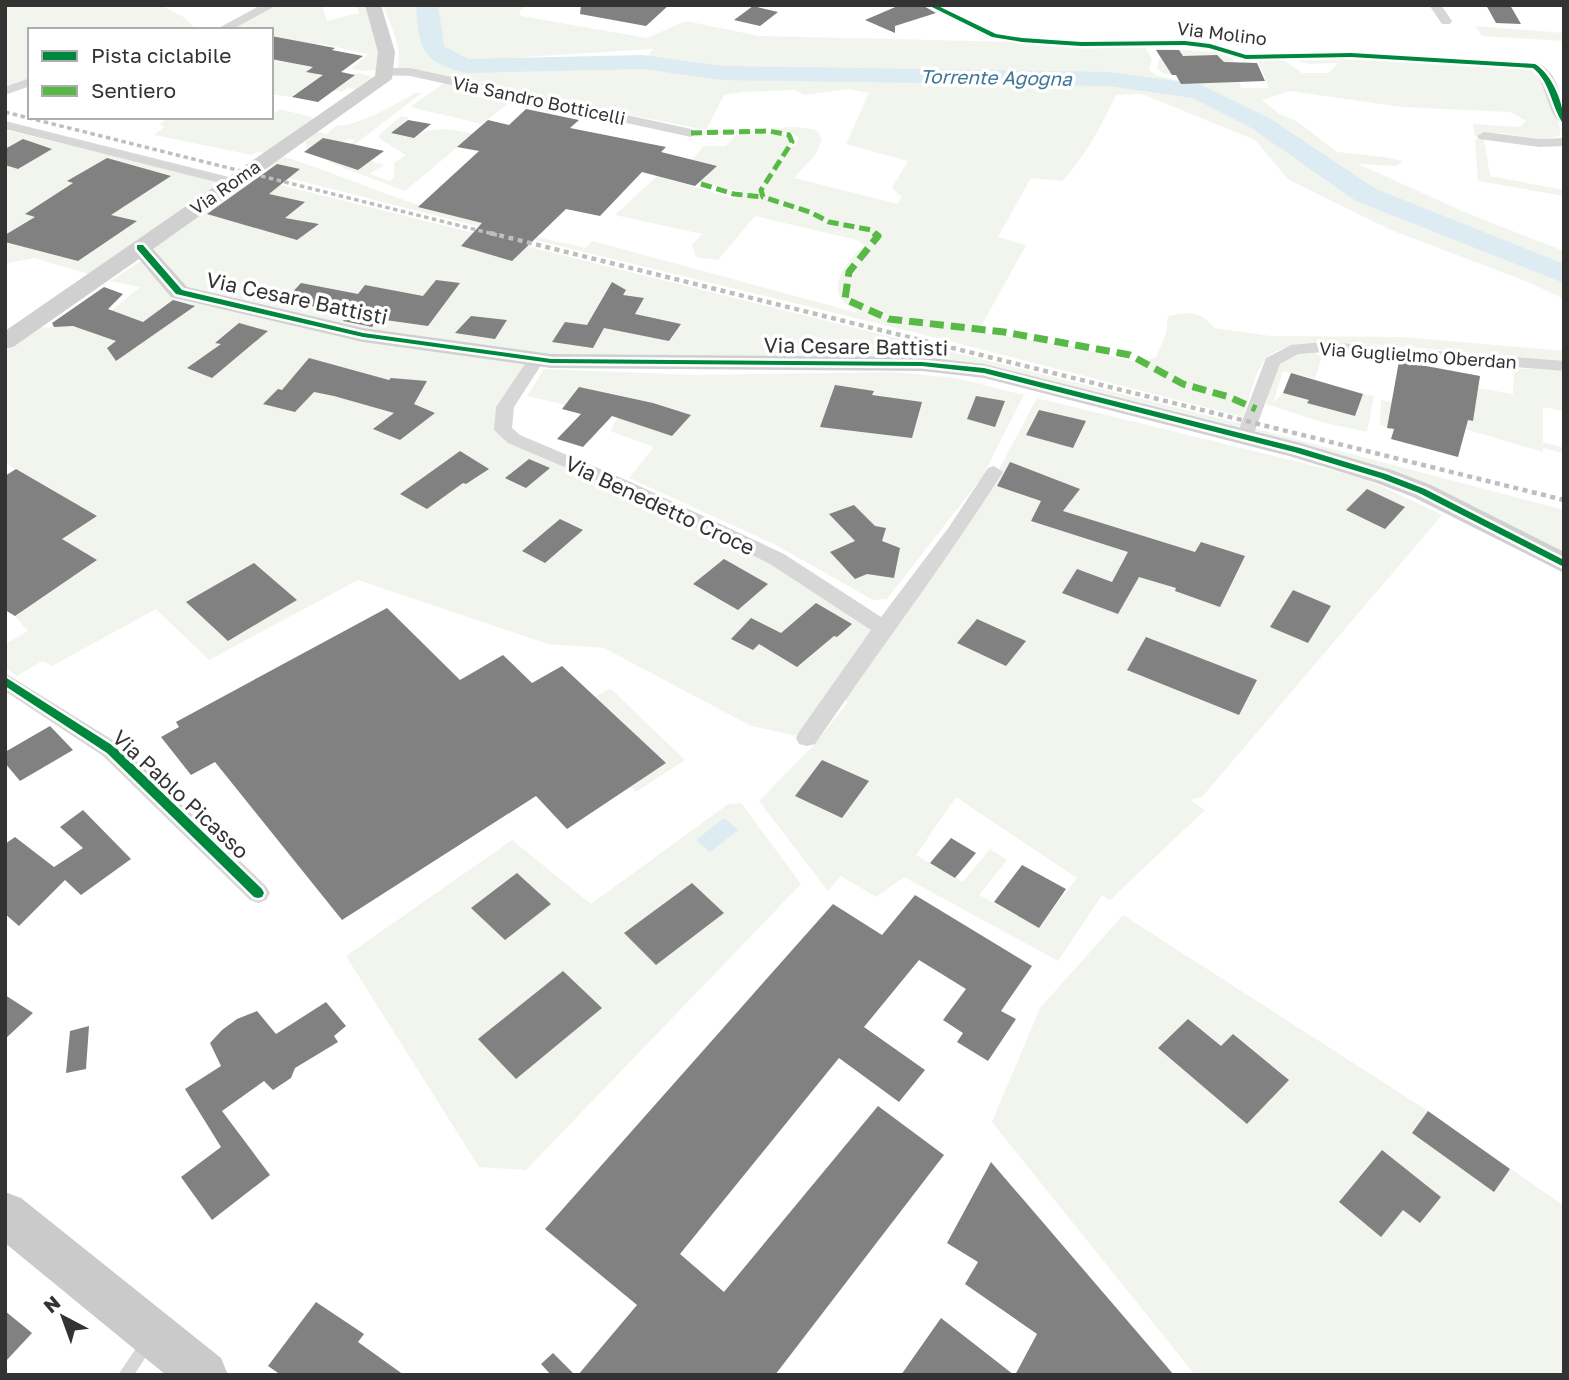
<svg xmlns="http://www.w3.org/2000/svg" width="1569" height="1380" font-family="'Golos Text',sans-serif">
  <style>
    .green { fill: #f1f5ed; fill-rule: evenodd }
    .water { fill: #ddebf3 }
    .lines { fill: none; stroke-linecap: round; stroke-linejoin: round }
    .river { fill: #ddebf3; fill-rule: evenodd }
    .building { fill: #818181 }
    .lane { fill: #d7d7d7; fill-rule: evenodd }
    .street { fill: #d7d7d7; fill-rule: evenodd }
    .secondary { fill: #d0d0d0; fill-rule: evenodd }
    .primary { fill: #cacaca; fill-rule: evenodd }
    .rail-far1 { stroke: #bebebe; stroke-width: 3.5; stroke-dasharray: 4.5 3.5; stroke-linecap: butt }
    .rail { stroke: #bebebe; stroke-width: 4.5; stroke-dasharray: 5 4.5; stroke-linecap: butt }
    .quiet-far1 { stroke: #58b947; stroke-width: 5; stroke-dasharray: 11 5; stroke-linecap: butt }
    .quiet { stroke: #58b947; stroke-width: 7; stroke-dasharray: 14 7; stroke-linecap: butt }
    .cycleway-casing { stroke: #fff; stroke-width: 5 }
    .cycleway { fill: #00873e; fill-rule: evenodd }
    .labels { text-anchor: middle; dominant-baseline: central; stroke-width: 7; stroke-linejoin: round; paint-order: stroke }
    .far-street-label { font-size: 18px; fill: #333; stroke: #fff }
    .far-water-label { font-size: 19px; font-style: italic; fill: #3f7597; stroke: #fff }
    .street-label { font-size: 21px; fill: #333; stroke: #fff }
  </style>
  <rect width="100%" height="100%" fill="#fff"/>
  <path class="green" d="M5,5H160L185,18L197,30H30V79L5,89Z
    M272,5H322L327,21L359,13L357,7L366,5L381,39L379,70L366,71L351,69L368,54L318,43L310,49L271,36V30H223Z
    M383,5H425C429,46 422,54 465,66L642,63L721,73L1110,80L1199,92L1261,125L1366,196L1547,270L1564,274V299L1528,282L1391,230L1289,180L1255,140L1142,94L1116,95C1101,126 1086,156 1062,181L1031,178L998,237L1026,245L978,332L1075,347L1139,363L1156,357L1166,334L1168,316C1188,312 1201,310 1214,328L1270,336L1404,337L1564,351V363C1511,358 1308,329 1271,354C1255,365 1250,399 1243,417L945,340L535,240L537,237L586,248L592,241L858,313C854,309 844,304 841,299C829,280 853,257 864,245L857,240L755,216L718,260L696,257L692,245L702,234L615,215L657,176L736,199L742,192L700,182L716,166L691,160L704,146H726L737,134L784,135L792,142L785,148L795,146L799,138L792,133L774,131C787,124 802,128 816,130L822,139L816,154L794,178L897,204L902,197L892,188L908,161L846,144L869,93L849,89L805,95L795,90L742,92L724,95L706,130L397,69C404,51 390,23 383,5Z
    M432,5H527L519,11L521,16L647,38L686,21L759,36L1144,45L1152,59L1149,70L1156,75L1178,81L1176,75L1164,74L1157,69L1160,57L1155,48L1214,52L1233,58L1241,88H1269L1258,61H1285L1302,73H1329L1338,63L1309,64L1296,61L1303,58H1365L1527,68L1538,73L1561,130L1559,136L1543,139L1500,133L1475,136L1473,124L1520,127L1526,121L1510,112L1402,107L1290,91L1262,100L1278,113L1298,122L1337,152L1384,157L1403,161L1396,166L1358,164L1469,214L1564,251V267L1425,216L1369,192L1269,122L1200,90L1109,78L722,71L680,68L644,61L653,49L462,61L440,53L435,35Z
    M1475,26L1564,33V41L1482,36Z
    M271,59L313,67L307,72L331,77L338,87L357,73L374,77L356,90L348,88L342,92L308,86L292,97L271,94Z
    M444,83L515,98L482,124L410,107Z
    M415,93H422L346,151L361,167L371,161L384,165L369,174L390,181L394,178V163L406,155L380,139L379,135L401,116L409,118L392,134L414,138C429,125 454,129 473,134L405,191L328,162L355,140L350,139L316,154L306,148L305,142L317,132L327,134L337,125C352,129 401,102 415,93Z
    M280,109L311,117L314,122L268,153L257,152L252,155L154,135L165,126L159,125L169,117L267,119Z
    M5,130L222,182L89,274L34,258L5,264Z
    M1475,139H1484L1490,176L1564,190V196L1478,181Z
    M282,156C342,175 397,201 457,216L476,201L496,231L289,178L299,169L276,164L268,170L263,169Z
    M244,176L1242,424L1236,429L1020,375L555,356L365,331L188,289L147,245Z
    M149,256L179,292L363,335L537,359L503,430L777,559L891,633L976,513L1037,398L1364,478L1442,515L1202,797L1190,800L1205,810L1110,900L1102,895L1058,961L904,877L876,897L841,876L828,891L759,801L813,746L848,702L836,696L807,738L751,726L604,648L548,644L358,580L209,660L156,609L52,666L42,661L17,676L5,668V644L28,631L15,616L96,561L62,539L97,516L5,463V352L38,328L71,326L110,312L140,287L110,281ZM956,797L1077,878L1039,927L979,895L1007,860L990,849L963,882L916,855Z
    M1315,351L1316,354L1322,356L1315,379L1283,371L1273,403L1283,393L1309,400L1308,403L1355,416L1363,394L1374,396L1367,432L1325,423L1266,404L1278,364L1284,355Z
    M1514,368L1564,371V411L1543,407V442L1564,448V453L1543,448V452C1509,443 1463,426 1429,422C1413,420 1394,431 1380,425L1381,400L1472,421L1478,388L1513,394Z
    M544,369L694,375L893,372L956,378L1024,395L982,477L887,599L873,600L776,545L629,478L654,447L610,431L618,417L527,396Z
    M1253,428L1564,510V555L1252,434Z
    M610,688L685,760L636,792L630,786L666,763L595,697Z
    M741,803L801,884L526,1170L479,1167L346,956L512,840L591,904L728,804Z
    M1123,915L1428,1111L1564,1206V1375H1195L992,1122L1040,1008Z"/>
  <path class="water" d="M724,818L738,830L710,852L696,840Z"/>
  <g class="lines">
    <path class="river" d="M416,5H438L444,46L468,59L643,55L722,66L1109,72L1199,84L1271,119L1376,189L1564,264V283L1356,201L1253,129L1193,98L1109,86L722,80L643,69L466,73C421,62 419,48 416,5Z"/>
  </g>
  <path class="building" d="M581,5H669L646,26L580,14Z
    M900,5H922L936,13L895,26V33L865,20Z
    M1486,5H1510L1521,24L1496,23Z
    M753,6L778,12L760,26L734,20Z
    M271,36L335,48L332,50L363,56L341,72L355,75L318,102L292,97L323,75L306,72L313,67L271,59Z
    M1156,50H1179L1183,56L1217,55L1224,62L1257,63L1265,81L1181,84L1176,75H1172Z
    M526,109L579,120L570,128L666,147L661,152L717,166L695,186L642,172L600,216L566,209L512,261L461,246L482,223L418,207L479,151L457,147L488,120L509,125Z
    M408,120L431,124L414,138L391,133Z
    M323,138L357,145L384,151L358,170L304,152Z
    M23,139L52,149L18,169L5,165V149Z
    M107,158L171,176L111,215L137,221L78,261L5,242V235L35,217L25,214L73,183L67,181Z
    M277,164L300,169L269,194L305,202L285,218L319,224L297,240L207,214Z
    M436,280L460,283L428,326L378,319L372,327L363,325L343,321L349,313L284,301L301,283L358,294L365,285L423,296Z
    M612,282L626,290L623,295L644,298L635,314L681,324L669,341L604,328L593,348L552,342L565,322L587,325Z
    M104,287L123,294L108,309L143,322L173,300L195,306L116,361L107,348L116,341L73,326L54,327L52,323Z
    M471,316L507,320L495,339L455,333Z
    M239,323L268,331L212,378L187,368L221,344L215,343Z
    M309,358L389,380L391,378L427,381L414,404L435,413L400,440L373,429L394,413L334,396L314,392L295,412L263,404L278,389L282,390Z
    M1399,361L1480,376L1473,421L1468,420L1458,457L1391,439L1394,429L1387,428Z
    M1291,373L1363,394L1355,416L1307,403L1309,400L1283,393Z
    M835,385L874,391L872,395L922,402L912,438L820,427Z
    M579,387L653,403L691,415L672,436L612,416L583,447L557,439L581,414L562,409Z
    M976,396L1005,401L995,427L967,419Z
    M1039,410L1086,421L1073,448L1026,435Z
    M460,451L489,469L466,484L463,483L427,509L400,494Z
    M529,459L550,468L526,488L505,478Z
    M1010,462L1080,489L1063,511L1195,552L1201,542L1245,556L1220,607L1175,591L1176,588L1139,577L1118,614L1062,593L1077,569L1112,582L1128,552L1031,521L1041,501L997,486Z
    M16,469L97,516L62,539L97,560L15,616L5,610V476Z
    M1367,489L1405,507L1385,529L1346,510Z
    M854,505L875,526L886,528L882,541L900,548L894,578L867,574L855,579L830,552L855,541L829,514Z
    M560,519L583,530L545,563L522,551Z
    M724,559L768,584L738,610L693,584Z
    M254,563L297,600L228,641L186,602Z
    M1293,590L1331,606L1308,643L1270,627Z
    M816,603L852,624L837,637L834,636L797,667L759,644L753,650L731,639L751,618L781,633Z
    M387,608L460,680L503,655L532,683L562,666L666,763L567,829L536,796L342,920L215,762L191,775L161,737L179,727L176,722Z
    M977,619L1026,641L1006,666L957,643Z
    M1146,637L1257,680L1239,715L1127,670Z
    M50,726L73,750L20,781L5,763V752Z
    M822,760L869,781L842,818L795,796Z
    M83,810L131,859L81,895L65,880L19,926L5,914V844L15,837L54,867L83,848L60,827Z
    M951,838L976,853L955,878L930,863Z
    M1022,865L1066,889L1039,928L994,902Z
    M517,873L551,904L505,940L471,908Z
    M692,883L724,913L656,965L624,933Z
    M915,895L1032,966L1001,1011L1016,1019L988,1061L957,1042L963,1033L943,1020L966,989L919,960L864,1027L925,1070L899,1102L839,1058L680,1254L724,1292L878,1106L944,1155L775,1375H578L637,1305L545,1229L833,904L882,935Z
    M563,971L602,1008L516,1079L478,1039Z
    M5,995L33,1013L5,1039Z
    M326,1002L346,1026L334,1036L338,1042L295,1068L291,1078L273,1090L264,1081L222,1111L270,1175L212,1220L181,1177L221,1147L185,1089L221,1066L210,1043L222,1030L237,1019L257,1011L276,1034Z
    M1188,1019L1221,1046L1233,1034L1289,1080L1247,1124L1158,1048Z
    M89,1026L86,1069L66,1073L70,1031Z
    M1428,1111L1510,1169L1494,1192L1412,1133Z
    M1382,1150L1441,1197L1420,1223L1403,1210L1381,1237L1339,1202Z
    M991,1162L1174,1375H1015L1037,1334L965,1284L978,1262L947,1243Z
    M316,1302L364,1334L358,1342L404,1375H281L268,1366Z
    M5,1311L32,1333L5,1362Z
    M941,1318L1014,1375H901Z
    M553,1353L575,1375H551L541,1364Z"/>
  <g class="lines">
    <path class="lane" d="M148,1336L153,1338L155,1343L134,1375H118L143,1338Z"/>
    <path class="street" d="M261,5H277L231,30H215Z
      M925,5H941L997,33L1022,36L1081,40L1185,39L1210,42L1247,53L1351,51L1535,62C1559,70 1564,103 1564,125C1547,118 1548,84 1532,70L1351,59L1246,61L1209,50L1185,47L1081,48L1022,44L990,39Z
      M1429,5H1441L1452,21L1450,24H1442Z
      M387,68H410L691,129L698,133L691,137L410,76L383,75V69Z
      M30,78V86L5,95V87Z
      M5,121L237,179L239,182L232,186L5,129Z
      M1484,132L1540,139L1564,138V146L1540,147L1479,139L1477,136Z
      M1325,342L1564,361V371L1325,352L1298,354L1280,364L1251,441H1239L1236,437L1266,358L1291,345Z
      M537,354L545,359L514,407L512,428L520,435L633,483L784,554L881,617L949,527L988,468L994,466L1003,472C944,565 877,653 815,744L807,746L799,744L796,738L799,732L871,630L770,564L621,491L508,443L494,430L496,407L531,355Z
      M5,673L119,744L266,886L270,893L266,900L258,903L250,900L103,756L5,691Z"/>
    <path class="secondary" d="M365,5H381L395,52L392,79L153,249L187,287L363,328L551,354L922,357L984,364L1297,442L1392,470L1431,485L1564,552V573L1413,497L1374,482L1289,456L984,378L922,371L551,368L363,342L171,297L139,259L13,347L5,349V331L375,76L378,52Z"/>
    <path class="primary" d="M5,1192L21,1198L221,1358L228,1375H166L5,1243Z"/>
    <path class="rail-far1" d="M5,112L497,235"/>
    <path class="rail" d="M490,233L1564,500"/>
    <path class="quiet-far1" d="M691,133L769,131L789,135L792,142L761,190L763,197L810,212L829,222L871,230L876,235
      M701,184L734,194L763,197"/>
    <path class="quiet" d="M874,233L878,236L849,272L845,299L889,319L1004,332L1130,355L1183,384L1229,397L1256,409"/>
    <g class="cycleway-casing">
      <path id="cycleway" d="M928,5H936L996,34L1022,38L1081,42L1185,41L1210,44L1246,55L1351,53L1535,64C1552,74 1564,104 1564,123L1562,122C1551,104 1550,82 1533,68L1351,57L1246,59L1209,48L1185,45L1081,46L1022,42L992,37Z
        M137,245H143L182,290L363,333L551,359L922,362L984,368L1300,448L1386,474L1425,489L1564,560V567L1419,493L1380,478L1294,452L984,373L922,366L551,363L363,337L176,294L137,249Z
        M5,677L115,747L262,889L264,893L262,897L258,898L254,897L107,753L5,686Z"/>
    </g>
    <use href="#cycleway" class="cycleway"/>
  </g>
  <g class="labels">
    <g class="far-street-label">
      <text transform="translate(1222 33) rotate(7)">Via Molino</text>
      <text transform="translate(539 100) rotate(12)">Via Sandro Botticelli</text>
      <text transform="translate(225 187) rotate(-35)">Via Roma</text>
      <text transform="translate(1418 355) rotate(4)">Via Guglielmo Oberdan</text>
    </g>
    <g class="far-water-label">
      <text transform="translate(996 77) rotate(1)">Torrente Agogna</text>
    </g>
    <g class="street-label">
      <text transform="translate(297 298) rotate(12)">Via Cesare Battisti</text>
      <text transform="translate(856 346) rotate(1)">Via Cesare Battisti</text>
      <text transform="translate(660 505) rotate(25)">Via Benedetto Croce</text>
      <text transform="translate(181 794) rotate(43)">Via Pablo Picasso</text>
    </g>
  </g>
  <rect width="1569" height="1380" fill="none" stroke="#333333" stroke-width="14"/>
  <rect x="28" y="28" width="245" height="91" fill="#ffffff" stroke="#adadad" stroke-width="2"/>
  <rect x="42" y="51" width="35" height="10" fill="#00873e" stroke="#adadad" stroke-width="2"/>
  <text x="91" y="63" font-size="21" fill="#333333">Pista ciclabile</text>
  <rect x="42" y="86" width="35" height="10" fill="#58b947" stroke="#adadad" stroke-width="2"/>
  <text x="91" y="98" font-size="21" fill="#333333">Sentiero</text>
  <g transform="translate(63 1317) rotate(319)" stroke="#ffffff" stroke-width="5" paint-order="stroke">
  <path d="M0-5L12 26L0 18L-12 26Z" fill="#333333"/>
  <text y="-10" font-size="19" font-weight="bold" text-anchor="middle" fill="#333333">N</text>
  </g>
</svg>
